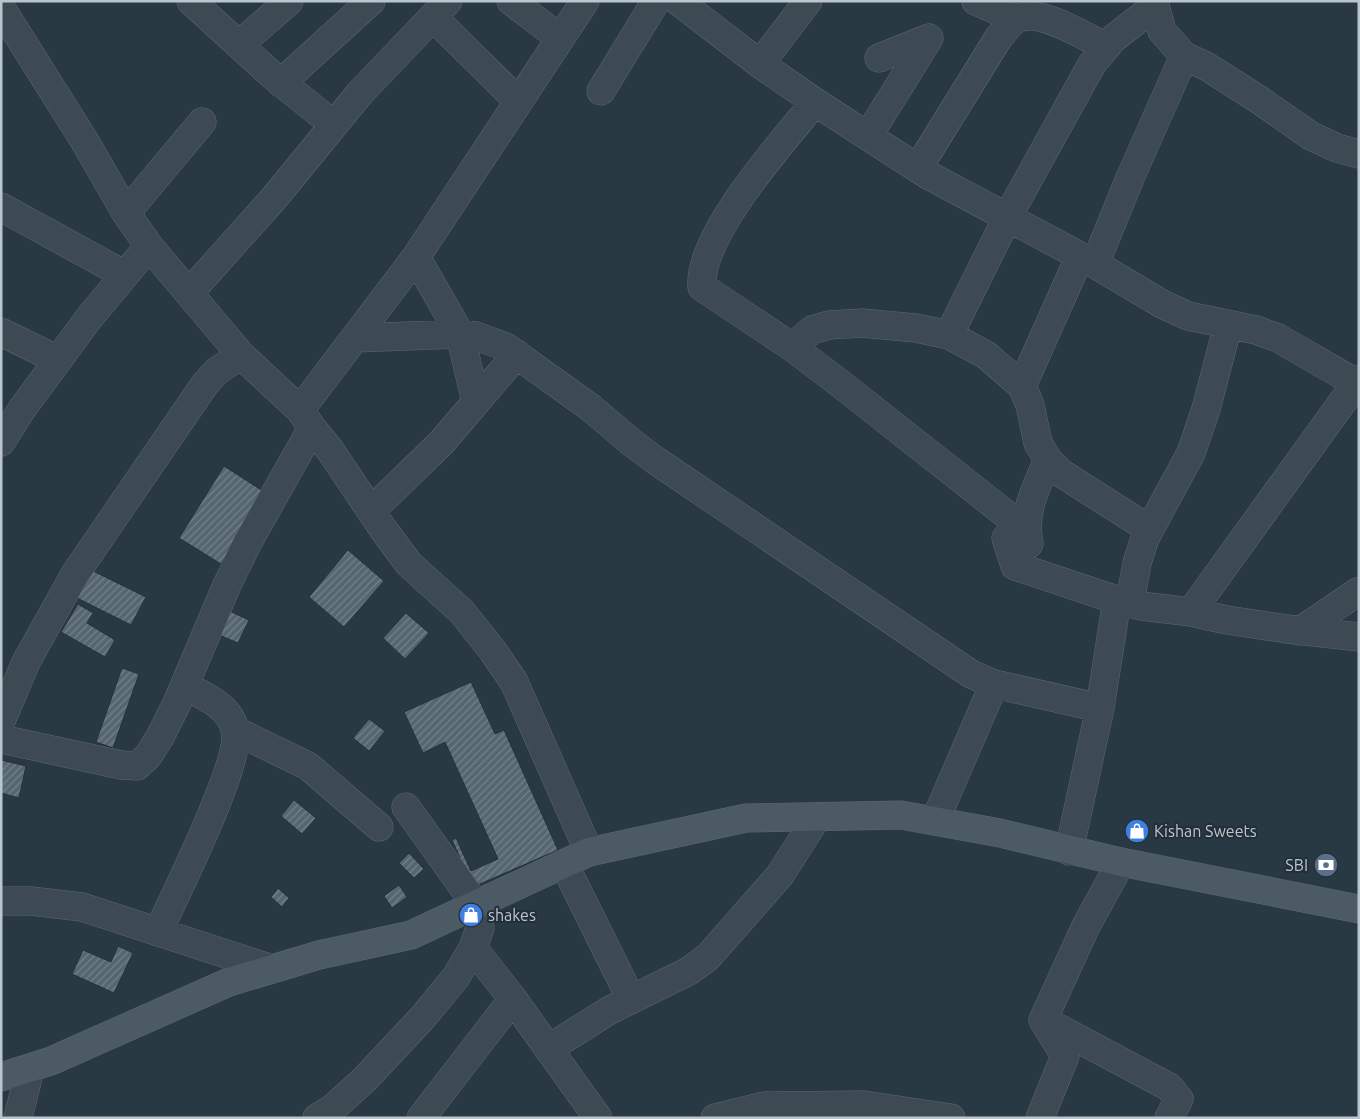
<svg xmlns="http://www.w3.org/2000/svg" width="1360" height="1119" font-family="Ubuntu,sans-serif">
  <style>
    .building { fill: url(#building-hatch); stroke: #24313a }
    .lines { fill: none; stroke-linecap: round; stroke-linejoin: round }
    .street-casing { stroke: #5c6870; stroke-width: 29 }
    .secondary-casing { stroke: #5c6870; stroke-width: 29 }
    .street { stroke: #3d4a53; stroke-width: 28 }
    .secondary { stroke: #4c5a65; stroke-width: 28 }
    .labels { text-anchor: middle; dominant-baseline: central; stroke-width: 4; stroke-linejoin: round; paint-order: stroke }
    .poi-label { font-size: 16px; fill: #bbc5cc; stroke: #222f38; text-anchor: start }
  </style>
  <defs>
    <pattern id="building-hatch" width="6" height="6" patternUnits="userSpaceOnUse" patternTransform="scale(1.25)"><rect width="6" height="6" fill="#556670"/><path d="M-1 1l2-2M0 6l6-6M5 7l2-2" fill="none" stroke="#73818a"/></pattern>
  </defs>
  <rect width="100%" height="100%" fill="#293943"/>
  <path class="building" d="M224,466L266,493L221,564L179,538Z
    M348,550L384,581L344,627L309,597Z
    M87,568L146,597L131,625L73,596Z
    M78,604L93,613L87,623L115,640L105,657L61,632Z
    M223,608L249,620L238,643L212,632Z
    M406,613L429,633L405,659L383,638Z
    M122,668L139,674L113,748L96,742Z
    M471,682L495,734L504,730L558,850L473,887L452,840L456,838L471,871L498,859L445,742L423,753L404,712Z
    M369,719L385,731L369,751L353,738Z
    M1,760L26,766L19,798L1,793Z
    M294,800L316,818L302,834L281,816Z
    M409,853L424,869L414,878L399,863Z
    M399,885L407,897L392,908L384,896Z
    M278,888L289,898L282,907L271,897Z
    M118,946L133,953L114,993L72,974L83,950L111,962Z"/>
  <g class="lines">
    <g class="street-casing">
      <path id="street" d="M191,1L272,75L334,125
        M511,1L560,38
        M678,1L760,64L815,102L928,175L1095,264L1162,304L1188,316L1256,330L1278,338L1356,383
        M976,1L1016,19
        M1155,1V6L1162,31L1184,56L1206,66L1258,99L1311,136L1337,148L1359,154
        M1,8L84,140L126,213L149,246L241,355L300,410L312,428L330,450L383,529L409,564L462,612L493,651L514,682L589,852
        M433,17L518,101
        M239,45L289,1
        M879,58L929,38
        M760,64L808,1
        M281,83L371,1
        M601,91L656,1
        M815,102C782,143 698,235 702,287L792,347L842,385L1026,530
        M868,136L929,38
        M918,168L999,37C1004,32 1009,24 1015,20C1037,5 1085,37 1106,47
        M1,207L125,275
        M126,213L202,122
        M416,257L460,334L476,402
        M1095,264L1130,178L1184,56
        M189,293L275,197L360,93L448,1
        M1,332L58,360
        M949,335L1007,218L1092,64L1114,38L1155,6
        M355,338L460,334L476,336L506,347L591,408L631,442L655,460L971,674L994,684L1100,708
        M792,347L812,330L829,325L862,323L916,328L949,335L986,355L1022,386L1030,405L1038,443L1048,460L1061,473L1149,529
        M1022,386L1080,256
        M300,410L416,257L585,1
        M1,442L22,409L89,318L149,246
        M371,511L442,442L517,354
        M1006,538L1015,566L1117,600
        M1029,544C1023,510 1035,490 1048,460
        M1130,602L1137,563L1145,538L1191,453L1206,409L1228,325
        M1191,612L1359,379
        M1300,631L1359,591
        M1,721L26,662L75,574L205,384L217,371L241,355
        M236,731L308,766L379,827
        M1,739L121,765L137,766L148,756L160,737L177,703L227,585L247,544L312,428
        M935,821L994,684
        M1069,851L1100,708L1117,600L1141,606L1191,612L1227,620L1287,629L1359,637
        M564,864L631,999
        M1,901H31L82,907L272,969
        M158,932C174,897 243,760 235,730C230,706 204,696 185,686
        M473,948L513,999L598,1118
        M1043,1020L1169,1087L1179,1099L1169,1118
        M548,1049L610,1010L689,971L708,957L780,875L817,817
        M18,1118L30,1069
        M317,1118L332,1109L365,1079L423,1017L456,977L473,948L480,928L476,905L406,807
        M421,1118L513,999
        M715,1118L764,1106L864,1105L951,1118
        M1040,1118L1065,1056L1043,1020L1086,926L1121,862"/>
    </g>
    <g class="secondary-casing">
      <path id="secondary" d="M1,1077L51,1061L229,982L319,955L411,935L589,852L746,818L901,815L1000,833L1121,862L1359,909"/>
    </g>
    <use href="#street" class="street"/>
    <use href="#secondary" class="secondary"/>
  </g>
  <defs>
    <g id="shop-disc" transform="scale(1.25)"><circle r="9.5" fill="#3f7fe0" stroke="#222f38"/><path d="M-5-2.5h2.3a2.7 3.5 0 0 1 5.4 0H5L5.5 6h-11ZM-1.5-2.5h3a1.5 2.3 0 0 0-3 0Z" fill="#fff"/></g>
    <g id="bank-disc" transform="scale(1.25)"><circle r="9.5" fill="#5c6f8a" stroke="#222f38"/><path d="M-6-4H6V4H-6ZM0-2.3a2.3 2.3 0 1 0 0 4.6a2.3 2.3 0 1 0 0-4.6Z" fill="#fff"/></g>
  </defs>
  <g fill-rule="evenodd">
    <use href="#shop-disc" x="1137" y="831"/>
    <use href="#bank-disc" x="1326" y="865"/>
    <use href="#shop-disc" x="471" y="915"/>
  </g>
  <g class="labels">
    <g class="poi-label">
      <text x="1154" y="831">Kishan Sweets</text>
      <text x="1308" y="865" text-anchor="end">SBI</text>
      <text x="488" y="915">shakes</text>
    </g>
  </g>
  <rect width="1360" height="1119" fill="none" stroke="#bbc5cc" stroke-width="5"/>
</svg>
